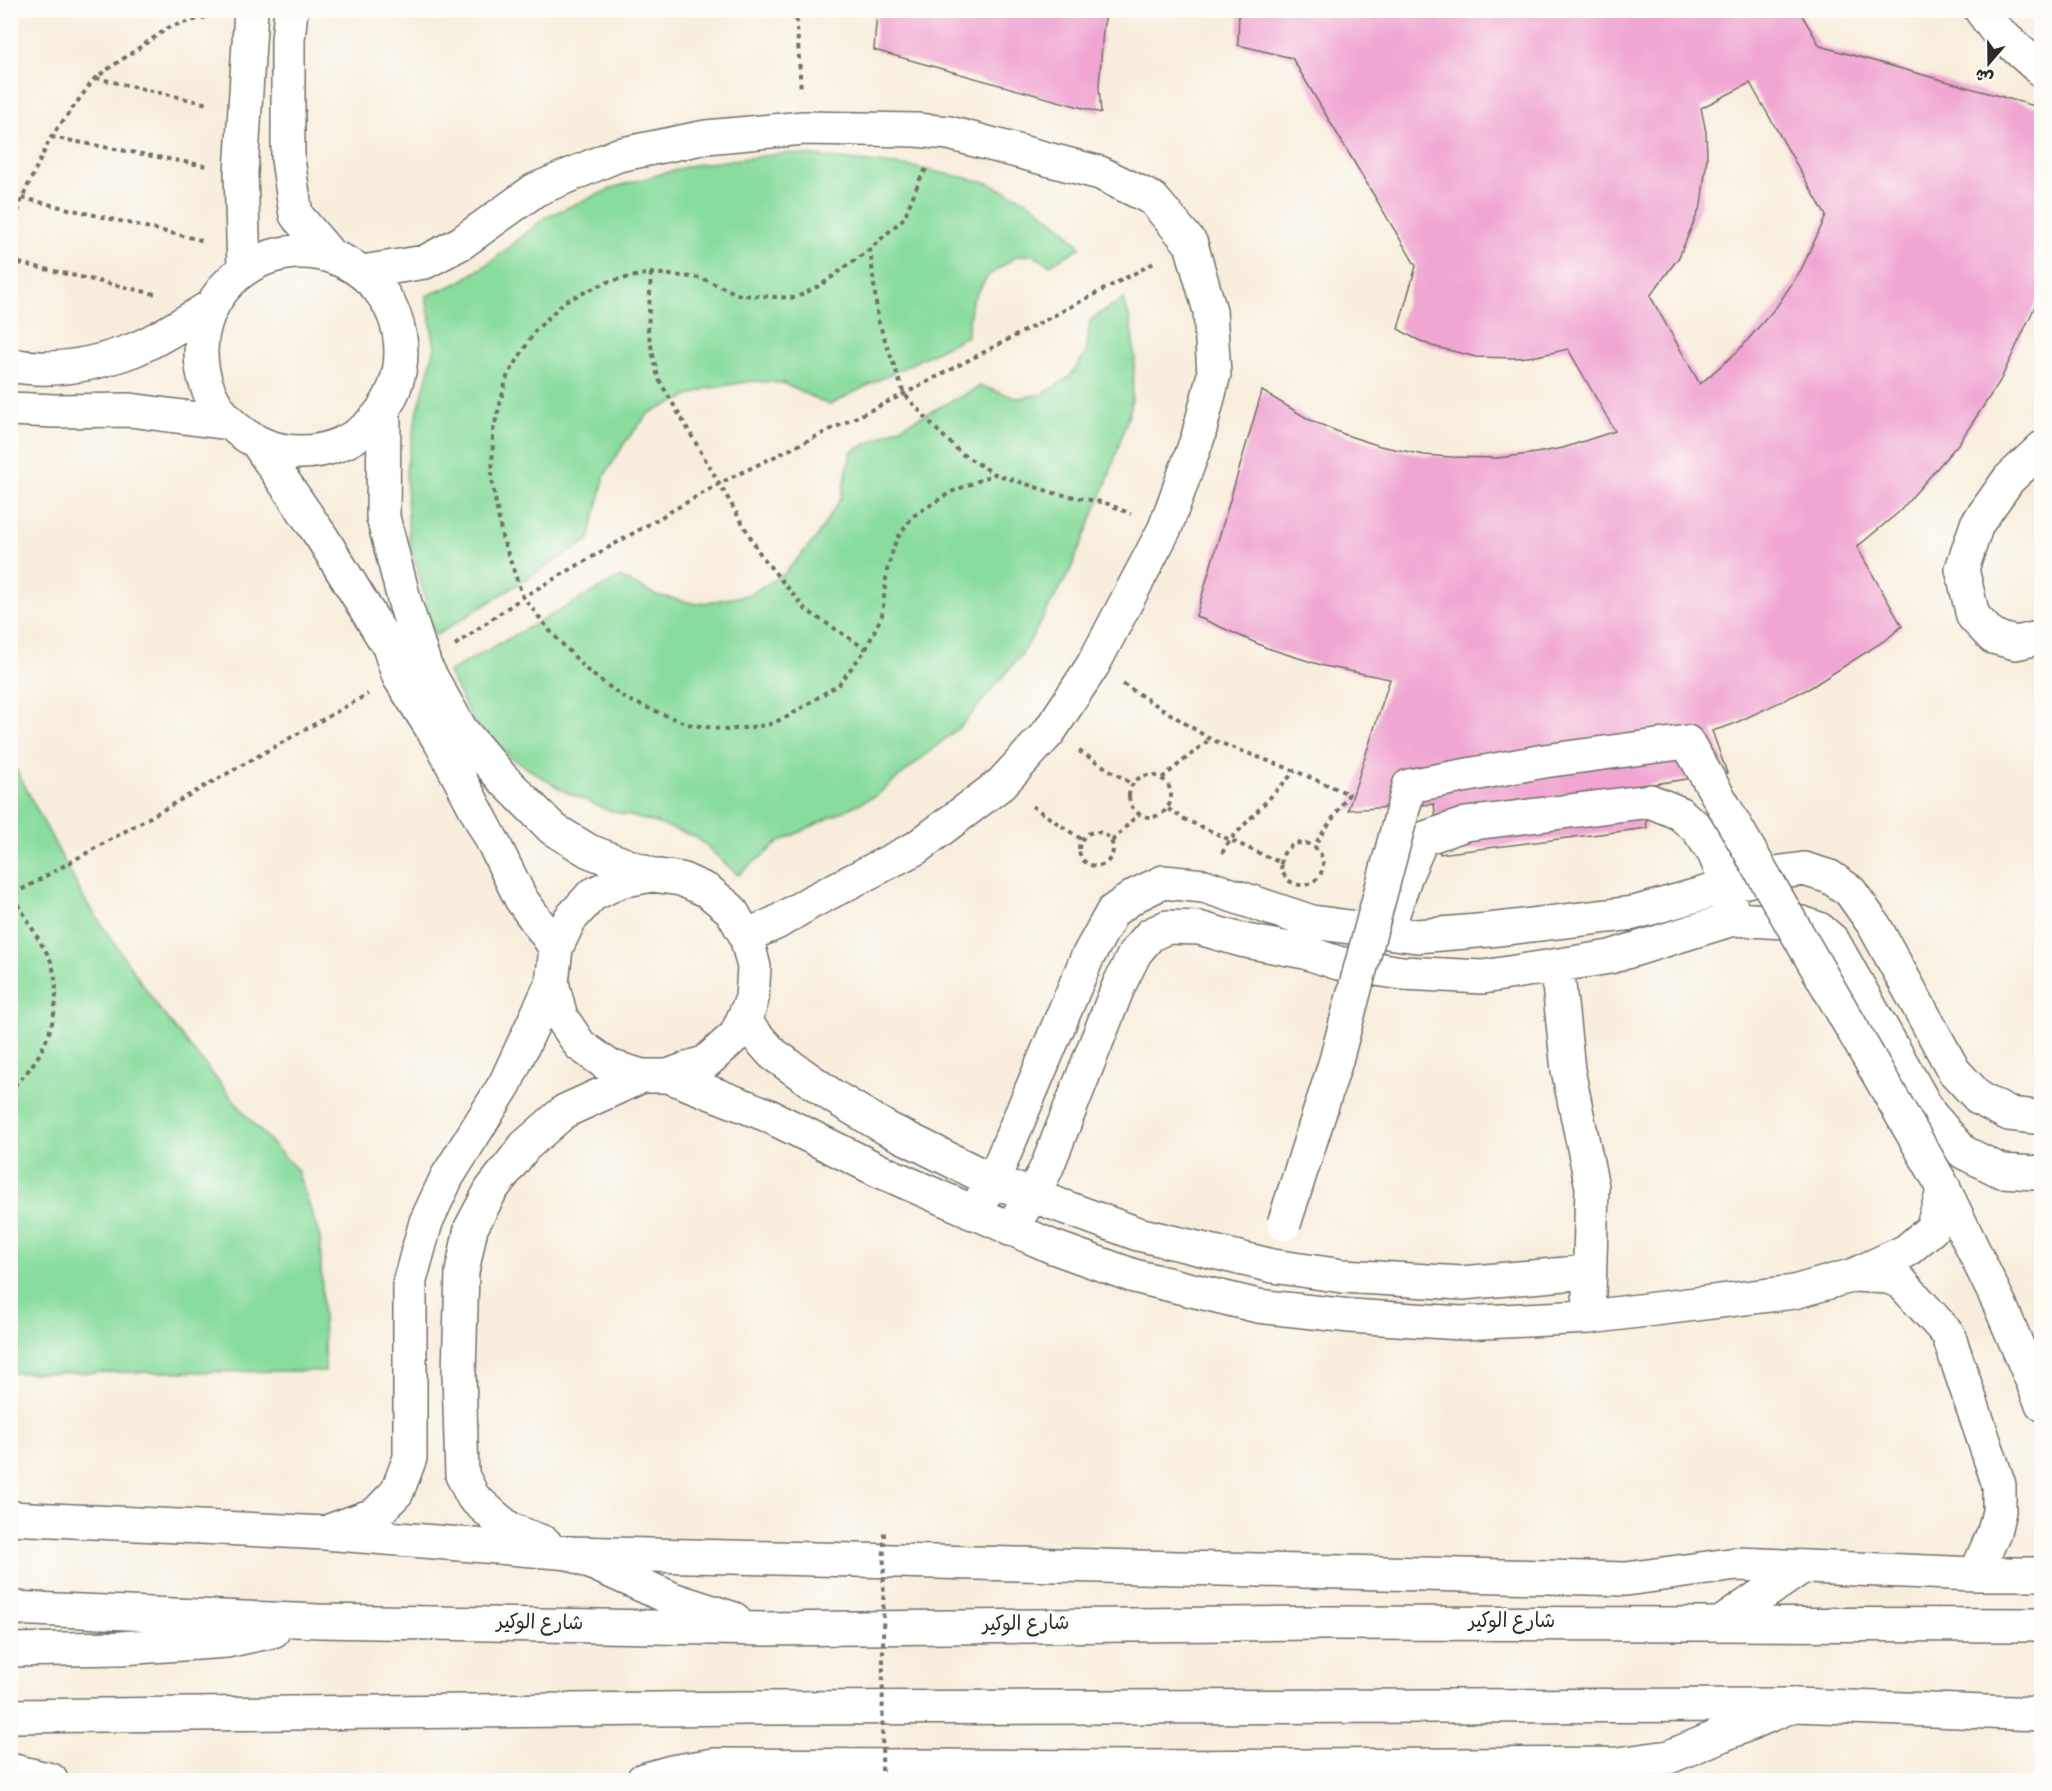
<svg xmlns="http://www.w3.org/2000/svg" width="2052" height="1791" font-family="'Gochi Hand','Playpen Sans Arabic',sans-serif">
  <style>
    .green { fill: #88dc9d; stroke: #5a8464; stroke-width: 1.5 }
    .building { fill: #f0a6d1; fill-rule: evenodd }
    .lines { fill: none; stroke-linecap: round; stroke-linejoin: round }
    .minor-casing { stroke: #736f69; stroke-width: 36 }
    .major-casing { stroke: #736f69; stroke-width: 36 }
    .path { stroke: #736f69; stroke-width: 4; stroke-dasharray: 4.5 4.5; stroke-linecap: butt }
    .minor { stroke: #fff; stroke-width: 33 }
    .major { stroke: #fff; stroke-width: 33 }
    .minor-bridge-casing { stroke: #736f69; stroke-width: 36; stroke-linecap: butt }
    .path-bridge { stroke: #736f69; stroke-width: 4; stroke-dasharray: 4.5 4.5; stroke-linecap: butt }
    .minor-bridge { stroke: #fff; stroke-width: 33 }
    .labels { text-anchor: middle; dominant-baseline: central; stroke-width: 6; stroke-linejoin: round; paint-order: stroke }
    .street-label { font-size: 20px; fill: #2b2b2b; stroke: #fdfcf7 }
  </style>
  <rect width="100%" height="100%" fill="#fdfcf7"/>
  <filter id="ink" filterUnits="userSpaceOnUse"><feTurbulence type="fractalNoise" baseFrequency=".0167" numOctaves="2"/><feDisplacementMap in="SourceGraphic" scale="12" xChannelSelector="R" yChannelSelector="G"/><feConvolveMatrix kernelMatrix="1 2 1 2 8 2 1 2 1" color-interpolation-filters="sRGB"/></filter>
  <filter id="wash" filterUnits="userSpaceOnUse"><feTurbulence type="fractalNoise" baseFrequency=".008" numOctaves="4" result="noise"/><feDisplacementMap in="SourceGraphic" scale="24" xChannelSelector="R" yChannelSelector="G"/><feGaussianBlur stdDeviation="1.35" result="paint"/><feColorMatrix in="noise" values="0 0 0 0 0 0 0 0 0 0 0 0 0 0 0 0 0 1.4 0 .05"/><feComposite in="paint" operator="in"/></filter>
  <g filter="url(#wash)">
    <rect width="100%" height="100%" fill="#f8eddc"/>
    <path class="green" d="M787,153L913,167L986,182L1029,202L1062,227L1081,247L1050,265L1033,255L1017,256L988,276L972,301L967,336L829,405L783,383L753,381L705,389L649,413L626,441L605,475L589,540L435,636L409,539L406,470L417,414L435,347L426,296L460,282L492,261L546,217L615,187L693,165Z
      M1123,299L1130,319L1135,358L1131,407L1108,479L1070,571L1022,654L962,725L877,795L781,841L738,875L696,837L656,823L605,809L562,790L511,758L473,721L448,672L620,577L656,595L697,604L748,595L784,574L816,538L841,498L851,452L981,386L1017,398L1043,394L1070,376L1086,353L1090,320Z
      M10,758L84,899L160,1010L251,1121L297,1170L320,1238L325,1371L11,1373Z"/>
    <g id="blocks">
      <path class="building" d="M877,10H1107L1103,29L1099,87L1101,113L874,50Z
        M1239,10H1799L1820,46L2042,108V290L2038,300L2000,381L1959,443L1899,512L1857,547L1902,626L1887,639L1810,688L1731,725L1712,731L1727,773L1641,786L1647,828L1440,854L1434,804L1348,810L1390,679L1324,666L1267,648L1196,616L1262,391L1310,420L1346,435L1380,446L1424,455L1451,457L1498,458L1536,453L1563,448L1615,431L1568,349L1537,356L1516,358L1476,357L1432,346L1414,338L1398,329L1416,266L1292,58L1238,45ZM1750,83L1826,216L1801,270L1777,306L1738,351L1700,384L1650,296L1679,257L1701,205L1707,157L1706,132L1701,108Z"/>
    </g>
  </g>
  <g filter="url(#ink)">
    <use href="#blocks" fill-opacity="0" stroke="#736f69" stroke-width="1.5"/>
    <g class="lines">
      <g class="minor-casing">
        <path id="minor" d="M291,10L288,40V159L296,215L331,256
          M1981,10L1994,28L2042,71
          M201 352a100 100 0 1 1 200 0a100 100 0 1 1-200 0Z
          M244,268L241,173L251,10
          M362,272L425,262L461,243L535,190L618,155L706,137L804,128L916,130L949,133L1100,173L1153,199L1191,244L1210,311L1214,374L1198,437L1165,528L1093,665L1049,732L1001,784L916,848L811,902L776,923L746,936
          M10,365C52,373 94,365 133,350C159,340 186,321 210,307
          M10,409L55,411L130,410L229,423
          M384,410L383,517L405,603L425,666L461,730L502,778L553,829L589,851L652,875
          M256,441L323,539L389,647L399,677L441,743L494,844L521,899L556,948
          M2042,448L2009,479L1977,524L1962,569L1973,616L1993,637L2016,643L2042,637
          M1387,931L1406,875L1422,839L1466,824L1650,801L1679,813L1697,828L1714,853L1728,887L1731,908
          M1557,966L1568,1070L1592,1187L1589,1295
          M751,1003L745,1023L773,1054L834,1097L886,1128L993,1181L1138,1234L1273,1266L1343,1276L1462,1283L1588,1272
          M668,1076L767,1115L878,1170L1053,1247L1134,1276L1258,1306L1350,1316L1461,1323L1589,1317L1794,1292L1854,1275L1888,1277L1901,1282L1948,1334L1999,1485V1511L1994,1532L1976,1574
          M1941,1183L2000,1305L2042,1404
          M973,1213L993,1181L1087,958L1113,911L1136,895L1163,882L1204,886L1312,922L1417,936L1489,930L1634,913L1775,873L1804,869L1830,877L1850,891L1874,925L1954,1071L1980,1099L2009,1114L2036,1117L2042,1115
          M1010,1229L1033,1195L1047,1167L1119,985L1135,953L1150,935L1167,927L1199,928L1241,940L1305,952L1338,963L1402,973L1483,977L1610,957L1733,919L1802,923L1819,929L1833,941L1930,1114L1963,1152L2001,1171L2036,1173L2042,1171
          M1856,1274L1906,1251L1932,1229L1944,1188
          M10,1518L325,1533L570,1553L1626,1579L1737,1564L1976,1574H2042
          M332,1530L376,1514L397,1492L410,1458V1280L426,1222L447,1177L505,1084L552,983
          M545,1543L511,1530L495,1517L473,1497L462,1475L459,1373L462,1272L471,1228L491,1190L525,1146L565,1111L642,1076H668L706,1062L736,1035L752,999L754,967L746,936L731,910L708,891L681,879L652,875L620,881L592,895L570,919L556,948L552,983L561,1017L580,1045L609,1066L642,1076
          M10,1770L51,1780
          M643,1780L671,1772L714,1765L1141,1767L1618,1764L1669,1757L1794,1705"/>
      </g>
      <g class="major-casing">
        <path id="major" d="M570,1553L675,1600L734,1619
          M10,1608L319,1621L765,1629L1319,1623L2042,1625
          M1720,1624L1802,1567
          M10,1650L121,1648L227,1641L273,1631
          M10,1716L747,1708L1794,1705L2042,1714"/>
      </g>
      <path class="path" d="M796,10L801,91
        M96,78L208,104
        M51,137L206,166
        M926,169L920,179L904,218L870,249L878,320L904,394L938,431L962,454L995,474L1054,493L1106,503L1131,514
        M22,198L205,241
        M10,238L22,198L51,137L95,78L171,26L215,15
        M870,249L821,285L795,298L740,295L701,278L651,273L610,281L565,301L535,331L507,377L493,431L492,481L502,537L523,597L550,631L588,671L626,699L687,724L727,730L768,725L789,716L839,684L866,649L882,615L887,570L896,540L913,516L951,492L995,474
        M10,261L159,295
        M651,273L648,331L658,378L762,557L806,610L866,649
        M455,645L523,597L720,483L904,394L1156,262
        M1123,684L1210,739L1295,771L1349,794L1314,846
        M1079,751L1132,784
        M1129 796a21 21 0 1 1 42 0a21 21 0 1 1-42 0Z
        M1162,778L1210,739
        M1032,806L1081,839
        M1168,809L1184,819L1281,863
        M1079 849a17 17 0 1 1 34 0a17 17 0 1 1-34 0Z
        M1112,841L1138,814
        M1281 864a21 21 0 1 1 42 0a21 21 0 1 1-42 0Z
        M1222,853L1231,839L1295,771
        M10,888C19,906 29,923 39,940C43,948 50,956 52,965C65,1008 45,1061 10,1089
        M14,894L368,694"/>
      <use href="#minor" class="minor"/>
      <use href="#major" class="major"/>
      <g class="minor-bridge-casing">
        <path id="minor-bridge" d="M1284,1224L1335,1064L1409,786L1544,761L1687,742L1941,1183"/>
      </g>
      <path class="path-bridge" d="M882,1780L884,1530"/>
      <use href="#minor-bridge" class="minor-bridge"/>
    </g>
  </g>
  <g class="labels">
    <g class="street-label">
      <text x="1512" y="1623">شارع الوكير</text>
      <text transform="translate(540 1625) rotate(1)">شارع الوكير</text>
      <text transform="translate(1026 1626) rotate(-1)">شارع الوكير</text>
    </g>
  </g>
  <rect width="2052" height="1791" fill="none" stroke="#fdfcf7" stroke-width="36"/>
  <g transform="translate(1989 63) rotate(200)" stroke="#fdfcf7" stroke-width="4.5" paint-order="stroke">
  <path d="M0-4.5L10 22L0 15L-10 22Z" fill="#2b2b2b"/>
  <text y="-9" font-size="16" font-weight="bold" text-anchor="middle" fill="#2b2b2b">ش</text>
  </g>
</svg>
